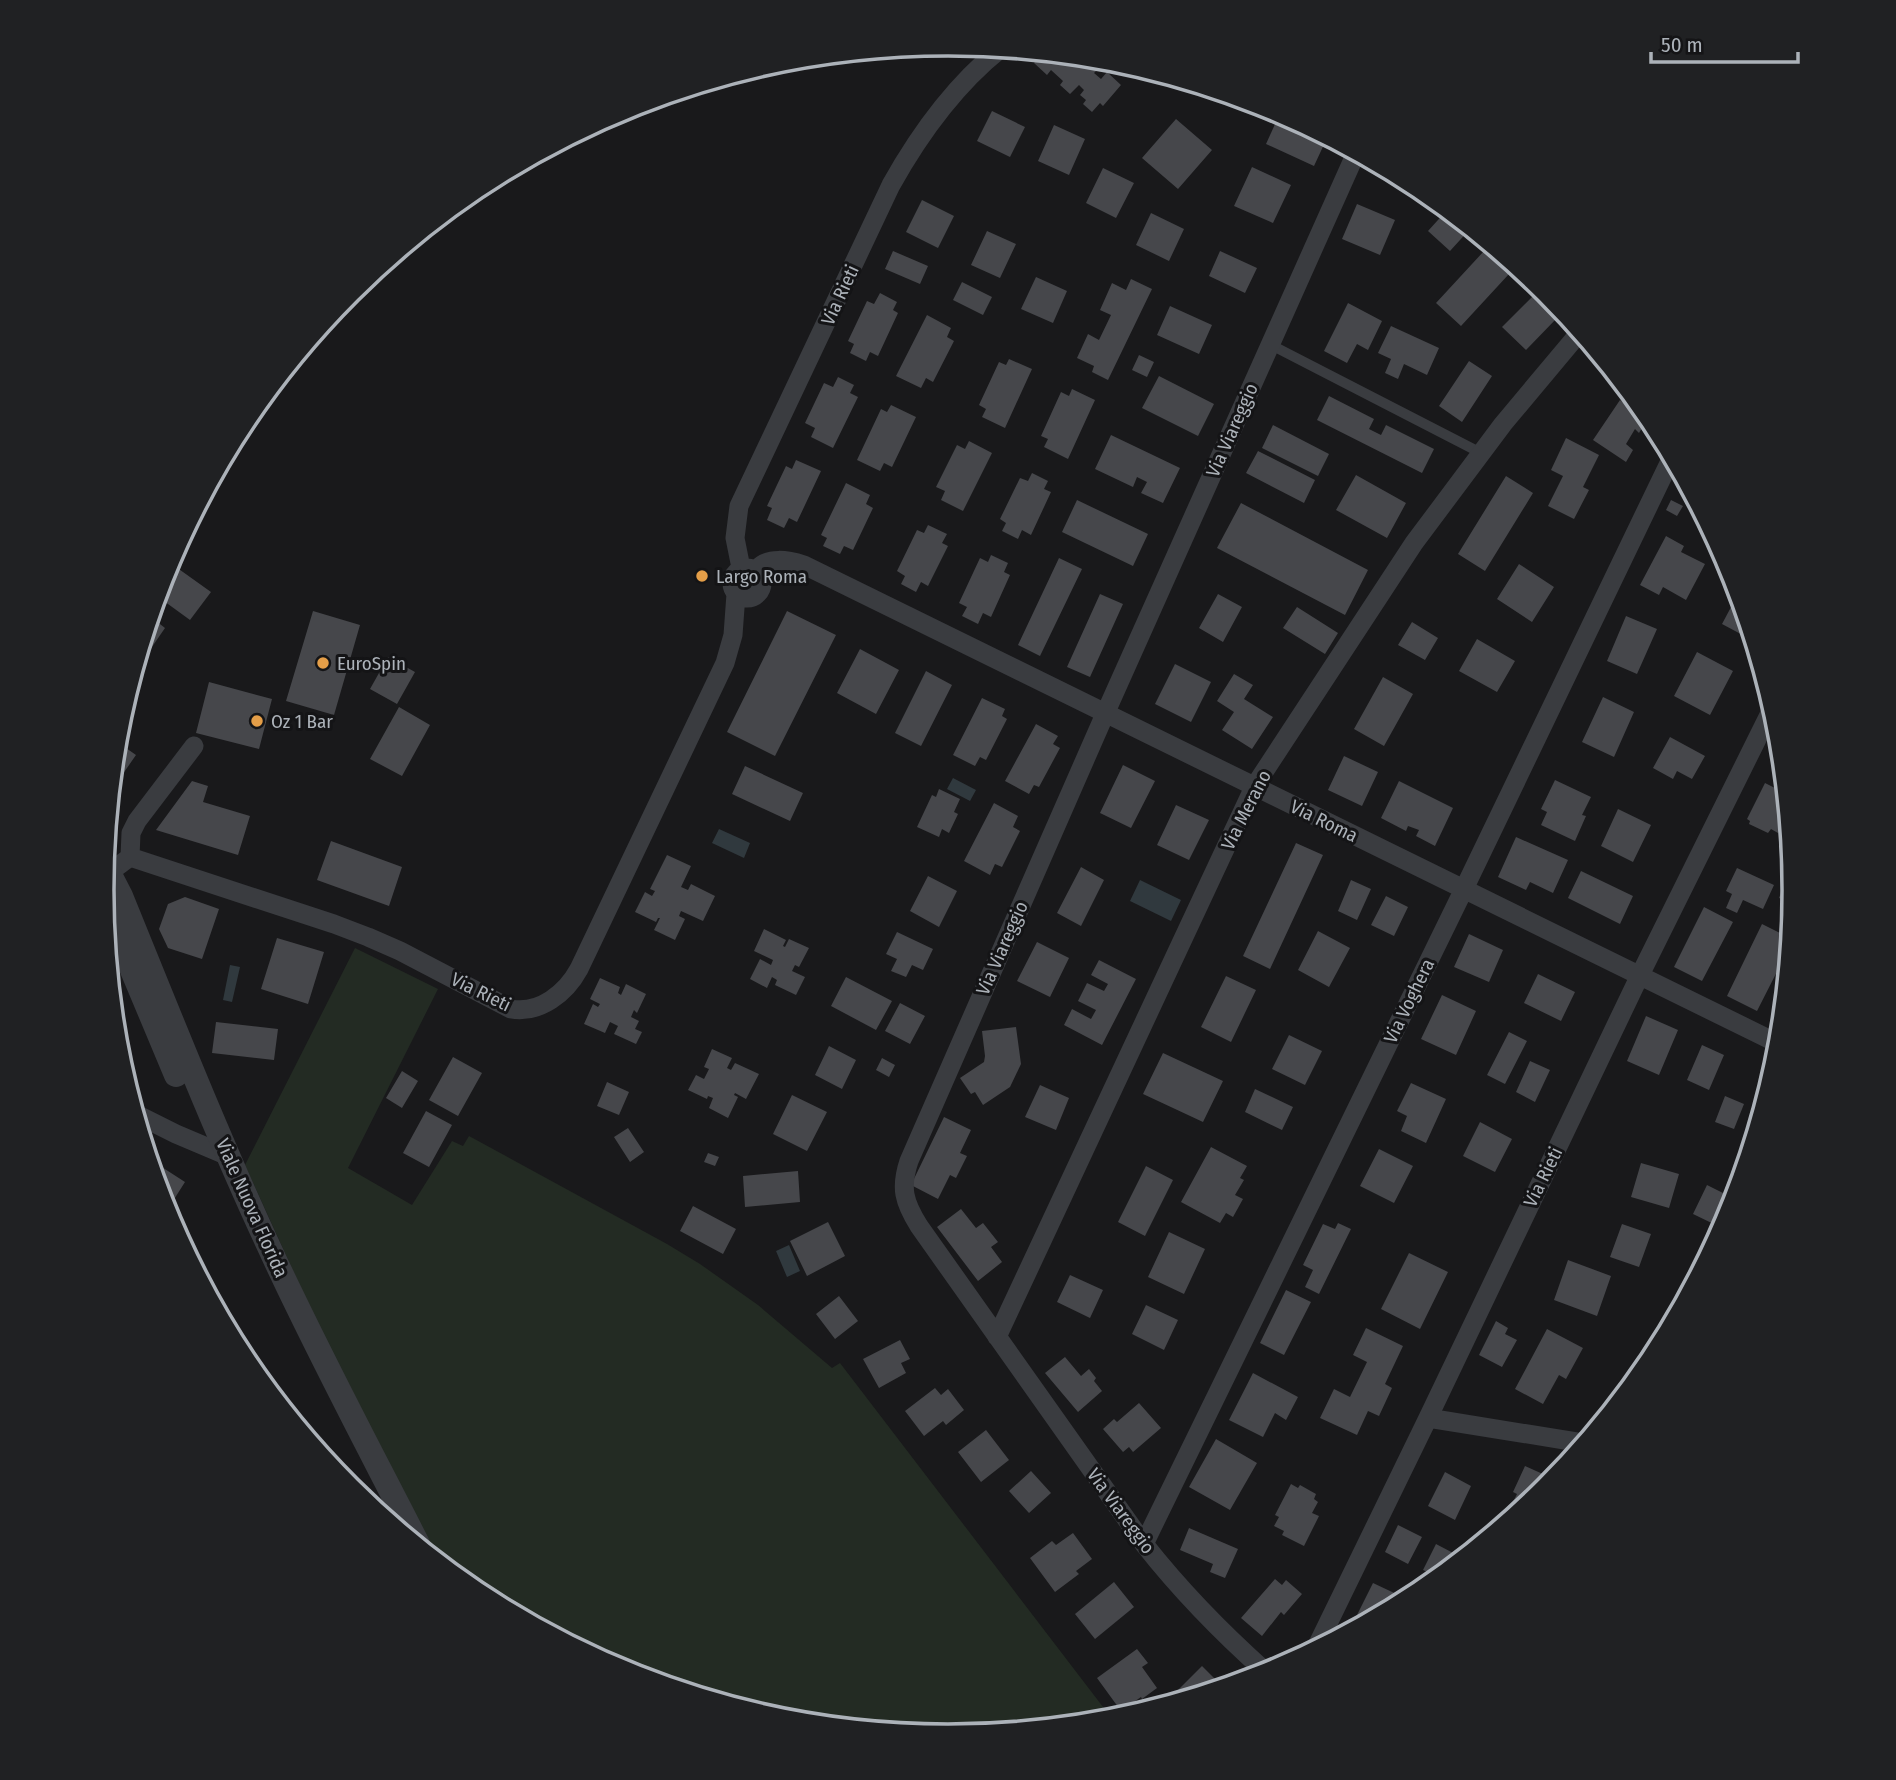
<svg xmlns="http://www.w3.org/2000/svg" width="1896" height="1780" font-family="'Fira Sans Condensed',sans-serif">
  <style>
    .green { fill: #232b23 }
    .water { fill: #30393e }
    .building { fill: #46474b }
    .lines { fill: none; stroke-linecap: round; stroke-linejoin: round }
    .service { stroke: #3a3c40; stroke-width: 10 }
    .minor { stroke: #3a3c40; stroke-width: 19 }
    .tertiary { stroke: #3a3c40; stroke-width: 24 }
    .poi-dot { fill: #e49e48; stroke: #141416; stroke-width: 2.5 }
    .labels { text-anchor: middle; dominant-baseline: central; stroke-width: 6; stroke-linejoin: round; paint-order: stroke }
    .street-label { font-size: 19px; fill: #acb2b9; stroke: #141416 }
    .poi-label { font-size: 19px; fill: #acb2b9; stroke: #141416; text-anchor: start }
    .rim { fill: none; stroke: #acb2b9; stroke-width: 3.5 }
  </style>
  <rect width="100%" height="100%" fill="#19191b"/>
  <path class="green" d="M355,948L438,989L348,1168L412,1205L452,1141L463,1146L469,1136L667,1244L700,1264L758,1305L832,1368L840,1363L1113,1720L948,1736L783,1720L624,1672L478,1593L433,1557L306,1299L245,1165Z"/>
  <path class="water" d="M953,778L976,790L970,801L947,789Z
    M719,829L750,843L744,858L712,843Z
    M1140,880L1181,900L1171,921L1130,901Z
    M230,965L240,967L232,1002L223,1000Z
    M789,1245L800,1271L787,1277L776,1251Z"/>
  <path class="building" d="M1043,53L1094,58L1102,65L1094,73L1101,79L1107,72L1121,85L1103,106L1100,103L1092,112L1083,104L1086,100L1080,95L1084,90L1079,85L1070,94L1060,85L1063,81L1051,70L1047,75L1034,63Z
    M1175,79L1197,85L1191,92Z
    M992,111L1025,127L1010,157L977,141Z
    M1280,113L1327,138L1314,166L1266,144Z
    M1176,119L1212,150L1178,189L1142,158Z
    M1054,125L1085,139L1069,175L1038,161Z
    M1252,167L1291,185L1273,223L1234,206Z
    M1103,168L1134,183L1116,218L1086,203Z
    M1383,168L1420,188L1414,197L1395,185L1398,181L1381,170Z
    M922,200L954,216L938,248L906,232Z
    M1357,204L1395,220L1380,255L1342,239Z
    M1447,210L1470,229L1450,251L1428,231Z
    M1151,213L1184,229L1169,261L1136,245Z
    M987,231L1016,244L1000,278L971,265Z
    M893,251L928,266L920,284L885,269Z
    M1220,251L1257,268L1245,293L1209,276Z
    M1484,251L1509,274L1461,326L1436,303Z
    M1036,277L1067,291L1053,323L1021,309Z
    M1131,279L1152,289L1108,380L1092,372L1094,366L1077,358L1088,334L1099,340L1111,315L1100,310L1112,283L1126,290Z
    M962,282L992,297L983,315L953,300Z
    M880,293L897,302L893,310L898,313L878,356L870,352L866,361L850,353L854,344L848,341L867,301L874,304Z
    M1534,295L1557,318L1526,350L1502,327Z
    M1348,303L1382,321L1368,350L1357,344L1347,363L1324,351Z
    M1170,306L1212,325L1199,354L1157,335Z
    M927,315L951,328L947,337L954,341L933,382L926,378L921,388L896,376Z
    M1391,326L1439,348L1427,375L1404,364L1398,379L1385,373L1391,359L1378,353Z
    M1139,355L1154,362L1147,377L1132,370Z
    M1009,359L1032,369L1005,428L982,417L986,409L979,405L999,362L1006,365Z
    M1469,361L1492,376L1462,422L1439,406Z
    M1159,376L1214,404L1198,436L1142,408Z
    M838,377L854,385L850,393L858,397L833,448L811,437L815,428L805,423L824,383L833,387Z
    M1072,389L1095,400L1068,459L1044,447L1048,439L1041,436L1061,392L1069,396Z
    M1329,396L1374,419L1369,429L1381,435L1386,425L1434,449L1422,473L1317,420Z
    M1620,400L1630,408L1635,400L1649,416L1639,433L1635,429L1626,444L1633,450L1626,462L1593,440Z
    M891,405L916,417L892,467L884,463L880,471L857,460L881,409L887,412Z
    M1273,425L1329,454L1318,476L1262,448Z
    M1111,435L1180,468L1163,503L1141,493L1147,482L1137,477L1133,487L1095,469Z
    M1566,438L1599,455L1583,487L1589,490L1574,519L1548,506L1563,476L1551,470Z
    M969,441L992,453L963,511L941,500L945,491L936,487L957,445L965,449Z
    M1258,451L1315,480L1304,503L1246,473Z
    M796,460L821,471L797,522L789,518L784,528L767,520L772,508L767,506L786,466L792,469Z
    M1032,473L1048,481L1044,489L1051,492L1031,535L1022,530L1018,539L1002,531L1006,523L1000,519L1020,478L1028,481Z
    M1356,475L1406,503L1387,538L1336,510Z
    M1506,476L1533,493L1485,571L1458,554Z
    M846,483L870,495L866,504L873,508L853,550L844,546L840,554L823,546L827,538L821,535Z
    M1077,500L1148,534L1133,566L1062,532Z
    M1671,500L1683,506L1677,516L1666,510Z
    M1241,503L1368,570L1345,615L1217,548Z
    M928,525L947,534L942,543L948,546L928,586L921,582L916,592L901,584L905,576L897,571L917,530L924,533Z
    M1666,536L1684,546L1681,552L1705,564L1686,600L1663,587L1659,595L1640,585Z
    M991,555L1008,563L1004,572L1010,575L991,617L983,613L978,624L962,616L967,607L959,603L980,558L988,562Z
    M1059,558L1082,569L1040,656L1018,645Z
    M169,562L211,592L190,620L157,596Z
    M1519,564L1554,587L1532,622L1497,599Z
    M1100,594L1123,604L1090,677L1067,667Z
    M1218,594L1242,607L1223,642L1199,628Z
    M1738,594L1745,616L1752,640L1722,624Z
    M1297,607L1338,633L1325,654L1283,628Z
    M313,611L360,625L334,715L286,701Z
    M787,611L836,635L775,756L727,732Z
    M1626,616L1657,629L1637,674L1607,661Z
    M151,617L165,628L143,660L139,657Z
    M1412,622L1438,638L1425,660L1398,645Z
    M1477,639L1515,661L1497,692L1459,671Z
    M860,649L899,670L876,714L837,693Z
    M1697,652L1733,671L1710,715L1674,696Z
    M388,657L415,672L397,704L370,689Z
    M1175,664L1211,682L1191,722L1155,704Z
    M926,671L952,685L921,746L895,733Z
    M1234,674L1253,685L1244,699L1273,717L1252,749L1222,730L1234,712L1217,701Z
    M1383,677L1413,694L1384,746L1354,729Z
    M209,682L272,699L259,749L196,733Z
    M1603,697L1634,712L1614,757L1582,742Z
    M982,698L1005,709L1002,716L1007,719L986,760L980,757L975,766L953,755Z
    M399,707L430,725L402,776L370,759Z
    M1036,724L1058,736L1053,744L1060,748L1039,787L1034,785L1029,794L1005,781Z
    M1670,737L1705,756L1692,779L1677,771L1673,779L1653,768Z
    M116,741L136,755L111,791L113,774Z
    M1344,756L1378,772L1362,806L1328,790Z
    M1123,765L1155,781L1131,828L1100,813Z
    M745,766L803,793L790,821L732,794Z
    M1555,780L1591,797L1582,815L1586,816L1575,841L1541,825L1547,812L1541,809Z
    M192,781L208,786L203,802L250,816L238,855L156,830Z
    M1399,781L1453,808L1435,846L1416,836L1419,830L1408,826L1406,831L1381,818Z
    M1765,783L1785,793L1787,815L1778,833L1771,829L1768,833L1749,824L1750,821L1747,819Z
    M939,789L960,799L954,812L958,814L949,833L942,829L939,837L917,827L932,795L936,797Z
    M994,803L1018,816L1013,827L1020,831L1002,867L995,864L990,875L964,861Z
    M1176,805L1209,820L1189,860L1157,845Z
    M1618,809L1651,825L1633,862L1601,846Z
    M1516,837L1568,860L1553,893L1530,882L1526,890L1498,877Z
    M331,841L402,867L389,906L317,880Z
    M1296,843L1323,855L1270,969L1243,956Z
    M667,855L691,866L681,887L688,890L691,884L715,896L703,921L681,911L679,916L685,919L675,940L654,930L660,918H658L656,922L635,912L645,892L652,896L655,891L650,889Z
    M1792,866L1794,890L1793,903L1779,898Z
    M1081,867L1104,880L1081,926L1057,913Z
    M1737,868L1774,885L1763,909L1743,900L1737,913L1726,908L1732,894L1726,891Z
    M1581,871L1633,896L1620,924L1568,898Z
    M928,876L957,891L939,927L910,911Z
    M1351,880L1371,889L1357,920L1338,911Z
    M1386,896L1408,907L1394,936L1371,925Z
    M185,897L219,909L202,959L168,948L159,929L168,904Z
    M1704,907L1733,922L1702,981L1674,967Z
    M1762,924L1790,938L1788,957L1785,956L1757,1011L1727,996Z
    M764,929L786,940L783,946L785,947L789,939L809,948L799,967L795,965L792,971L805,977L796,995L775,985L777,980L772,977L767,988L750,979L760,959L771,965L773,960L754,951Z
    M1318,931L1350,948L1329,987L1298,970Z
    M897,932L933,949L923,970L912,965L906,977L891,971L897,959L886,954Z
    M1469,934L1503,950L1489,982L1454,967Z
    M277,938L324,952L308,1004L261,989Z
    M1037,942L1069,958L1050,997L1017,981Z
    M1099,960L1136,979L1102,1045L1064,1025L1072,1009L1091,1019L1096,1010L1078,1001L1087,983L1104,991L1108,984L1091,975Z
    M1538,974L1575,992L1561,1021L1524,1003Z
    M1226,976L1256,990L1231,1042L1201,1027Z
    M846,977L892,1001L876,1030L831,1006Z
    M600,978L620,987L618,993L621,995L626,984L646,994L637,1013L634,1010L631,1017L639,1021L635,1029L642,1032L636,1044L614,1034L618,1026L610,1022L605,1033L584,1024L593,1004L598,1007L600,1004L590,999Z
    M1442,995L1476,1011L1456,1055L1421,1039Z
    M900,1003L925,1016L910,1044L885,1031Z
    M1646,1016L1678,1030L1659,1075L1627,1061Z
    M216,1022L278,1029L274,1060L212,1053Z
    M1016,1027L1021,1064L1010,1087L983,1105L975,1092L971,1094L960,1078L984,1062L985,1056L982,1031Z
    M1509,1032L1527,1041L1505,1084L1487,1075Z
    M1289,1035L1322,1051L1305,1085L1272,1069Z
    M1702,1045L1724,1055L1709,1090L1687,1080Z
    M829,1046L856,1060L842,1089L815,1075Z
    M712,1049L732,1058L727,1068L731,1070L735,1063L759,1074L746,1099L735,1093L734,1095L738,1097L728,1118L709,1108L713,1098L708,1096L707,1099L688,1090L696,1075L704,1079L709,1069L704,1067Z
    M1163,1053L1223,1081L1203,1122L1143,1094Z
    M453,1057L482,1073L458,1116L429,1100Z
    M882,1058L895,1065L889,1077L876,1070Z
    M1530,1061L1550,1070L1535,1102L1516,1092Z
    M402,1071L418,1081L402,1108L386,1098Z
    M607,1082L629,1092L619,1115L597,1106Z
    M1411,1083L1446,1099L1426,1143L1401,1131L1407,1116L1397,1111Z
    M1040,1085L1069,1098L1056,1130L1025,1117Z
    M1255,1089L1293,1107L1282,1130L1245,1112Z
    M792,1095L827,1112L807,1151L773,1134Z
    M1725,1096L1744,1104L1734,1129L1715,1122Z
    M426,1111L452,1125L429,1167L403,1153Z
    M944,1117L971,1130L960,1153L967,1156L956,1178L950,1175L938,1199L911,1185Z
    M1480,1122L1512,1139L1495,1172L1463,1156Z
    M628,1128L644,1152L630,1162L614,1137Z
    M1211,1147L1247,1166L1240,1178L1244,1180L1235,1195L1243,1199L1233,1217L1226,1213L1220,1223L1181,1202Z
    M1379,1149L1413,1166L1394,1203L1360,1186Z
    M708,1153L719,1157L715,1166L704,1162Z
    M154,1162L185,1182L166,1212L152,1166Z
    M1641,1163L1679,1174L1669,1208L1631,1197Z
    M1146,1166L1173,1180L1145,1236L1118,1222Z
    M798,1171L800,1202L745,1207L743,1176Z
    M1707,1185L1725,1194L1729,1185L1737,1189L1730,1214L1722,1228L1693,1214Z
    M693,1206L736,1229L723,1254L680,1231Z
    M961,1209L976,1228L983,1223L998,1242L991,1247L1002,1262L978,1281L937,1227Z
    M828,1222L845,1256L807,1276L790,1241Z
    M1338,1223L1351,1229L1319,1294L1305,1287L1313,1270L1303,1265L1323,1224L1335,1229Z
    M1622,1224L1651,1234L1639,1267L1610,1257Z
    M1169,1232L1205,1249L1184,1294L1148,1277Z
    M1409,1253L1448,1272L1420,1329L1381,1309Z
    M1568,1260L1611,1276L1597,1316L1554,1300Z
    M1070,1275L1103,1290L1090,1318L1057,1302Z
    M1286,1290L1311,1302L1284,1355L1260,1343Z
    M839,1296L858,1321L835,1339L816,1314Z
    M1146,1305L1178,1320L1164,1350L1132,1334Z
    M1496,1321L1508,1328L1505,1334L1517,1340L1502,1367L1479,1355Z
    M1366,1328L1403,1346L1385,1384L1392,1388L1379,1416L1368,1411L1357,1435L1320,1418L1334,1389L1350,1397L1367,1362L1353,1355Z
    M1547,1329L1583,1348L1566,1379L1559,1375L1543,1404L1515,1389Z
    M900,1340L910,1359L901,1363L906,1373L879,1388L863,1359Z
    M1065,1357L1081,1376L1089,1369L1096,1378L1094,1381L1102,1391L1078,1412L1045,1373Z
    M1253,1373L1298,1397L1286,1420L1275,1413L1263,1437L1229,1420Z
    M935,1388L941,1395L948,1389L964,1410L946,1425L943,1421L924,1436L905,1411Z
    M1139,1403L1161,1428L1133,1452L1129,1447L1123,1452L1103,1429L1114,1419L1117,1422Z
    M986,1430L1009,1460L981,1482L958,1452Z
    M1216,1439L1257,1463L1230,1510L1189,1487Z
    M1525,1466L1554,1479L1546,1489L1493,1532L1502,1514L1506,1516L1517,1494L1513,1492Z
    M1031,1471L1051,1493L1029,1513L1009,1491Z
    M1445,1472L1471,1486L1455,1520L1428,1506Z
    M1291,1484L1298,1488L1300,1485L1316,1494L1314,1499L1318,1502L1312,1513L1319,1516L1304,1546L1282,1535L1284,1531L1274,1526L1279,1517L1275,1515Z
    M1398,1525L1422,1537L1408,1564L1385,1552Z
    M1189,1528L1238,1549L1225,1578L1210,1572L1213,1564L1180,1550Z
    M1073,1533L1092,1559L1076,1571L1079,1574L1055,1592L1030,1558L1052,1541L1056,1545Z
    M1436,1544L1457,1555L1451,1566L1438,1577L1423,1570Z
    M1275,1579L1282,1585L1286,1580L1302,1594L1284,1615L1281,1612L1262,1636L1241,1618Z
    M1114,1582L1134,1607L1095,1639L1075,1614Z
    M1373,1583L1407,1599L1368,1620L1357,1615Z
    M1137,1649L1148,1663L1142,1667L1157,1688L1142,1699L1141,1697L1121,1711L1097,1678Z
    M1202,1666L1223,1687L1186,1698L1178,1690Z"/>
  <g class="lines">
    <path class="service" d="M1271,345L1481,453"/>
    <path class="minor" d="M732 583a15 15 0 1 1 30 0a15 15 0 1 1-30 0Z
      M741,568L735,538L739,506L891,185C920,133 954,86 1000,49
      M756,570C768,556 788,560 804,565L1779,1044
      M130,857L131,833L137,821L194,746
      M110,872L130,857L334,924L368,937L400,951L511,1009C540,1014 566,993 579,969L725,663L733,635L736,594
      M136,1114L176,1134L228,1156
      M997,1337L1254,787L1414,543L1503,424L1580,332
      M1428,1418L1583,1443
      M1144,1544L1464,889L1672,457
      M1316,1648L1428,1418L1640,975L1773,707
      M1267,1673C1222,1633 1181,1591 1144,1544L919,1226C904,1202 900,1188 909,1161L1105,714L1356,153"/>
    <path class="tertiary" d="M104,863L121,896C169,1014 216,1133 270,1249C316,1349 368,1446 418,1544
      M103,901L176,1075"/>
  </g>
  <g class="poi-dot">
    <circle cx="702" cy="576" r="7"/>
    <circle cx="323" cy="663" r="7"/>
    <circle cx="257" cy="721" r="7"/>
  </g>
  <g class="labels">
    <g class="street-label">
      <text transform="translate(840 295) rotate(-65)">Via Rieti</text>
      <text transform="translate(1232 430) rotate(-66)">Via Viareggio</text>
      <text transform="translate(1246 810) rotate(-63)">Via Merano</text>
      <text transform="translate(1324 821) rotate(26)">Via Roma</text>
      <text transform="translate(1002 948) rotate(-66)">Via Viareggio</text>
      <text transform="translate(481 992) rotate(26)">Via Rieti</text>
      <text transform="translate(1409 1001) rotate(-64)">Via Voghera</text>
      <text transform="translate(1543 1177) rotate(-64)">Via Rieti</text>
      <text transform="translate(252 1208) rotate(66)">Viale Nuova Florida</text>
      <text transform="translate(1121 1511) rotate(54)">Via Viareggio</text>
    </g>
    <g class="poi-label">
      <text x="716" y="576">Largo Roma</text>
      <text x="337" y="663">EuroSpin</text>
      <text x="271" y="721">Oz 1 Bar</text>
    </g>
  </g>
  <path d="M0 0H1896V1780H0ZM114 890a834 834 0 1 1 1668 0a834 834 0 1 1-1668 0Z" fill="#202123" fill-rule="evenodd"/>
  <path class="rim" d="M114 890a834 834 0 1 1 1668 0a834 834 0 1 1-1668 0Z"/>
  <path d="M1651 52v10h147v-10" fill="none" stroke="#acb2b9" stroke-width="3.5"/>
  <text x="1661" y="52" font-size="21" fill="#acb2b9" stroke="#141416" stroke-width="5" paint-order="stroke">50 m</text>
</svg>
